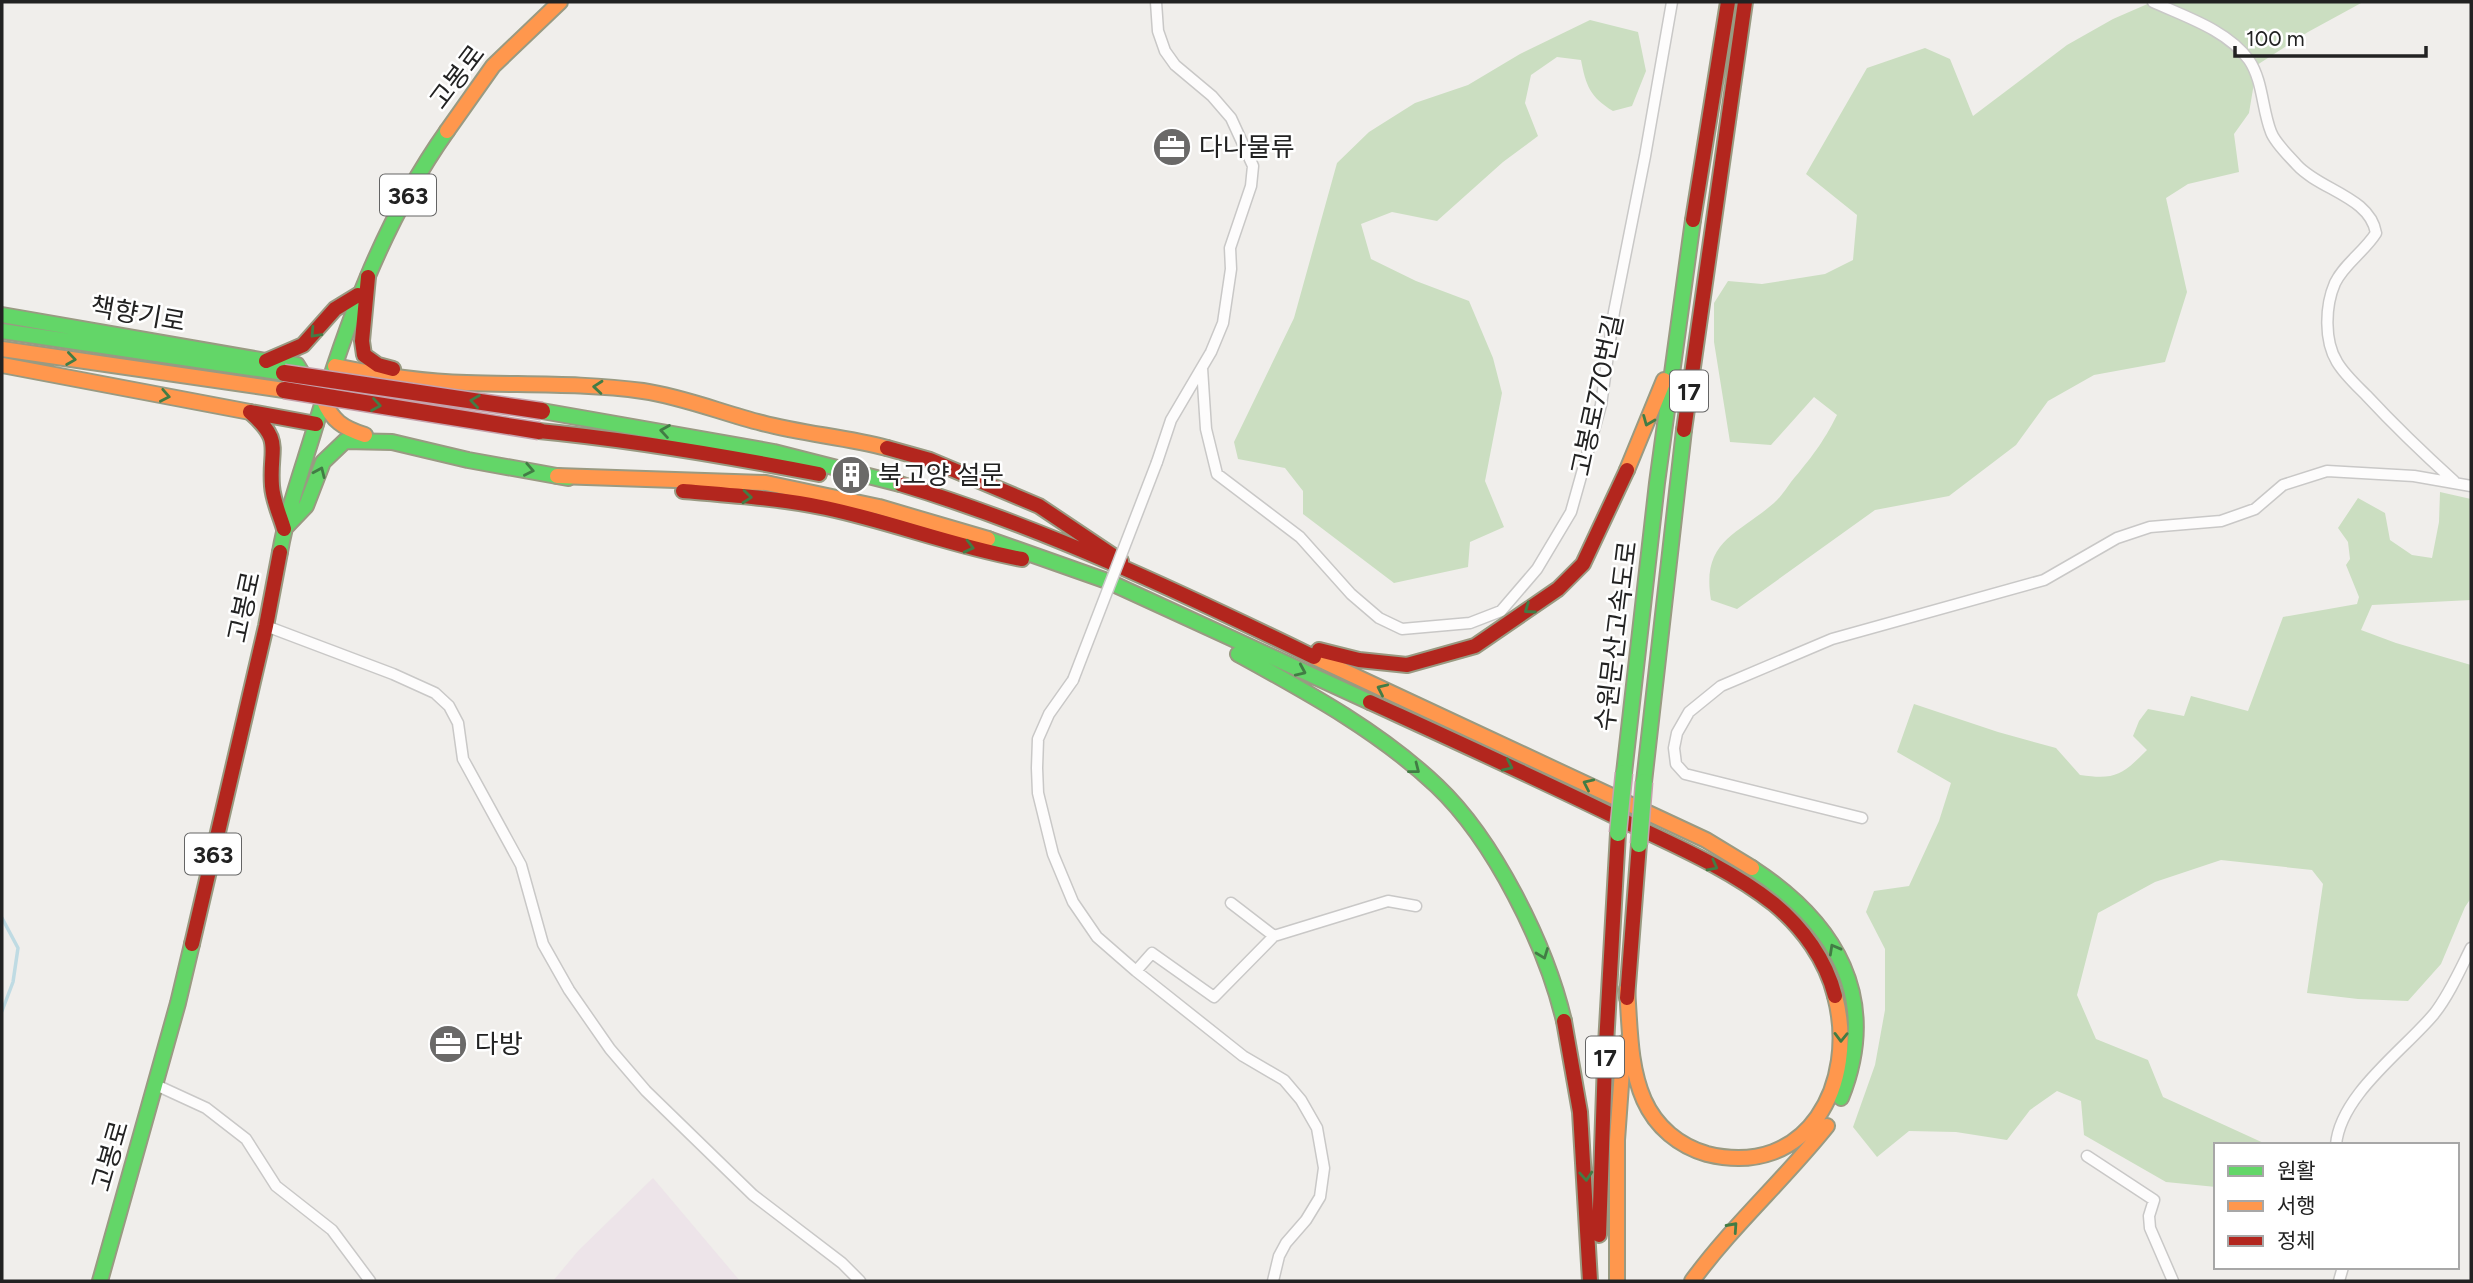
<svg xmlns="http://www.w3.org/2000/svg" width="2473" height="1283" font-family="Figtree,'Noto Sans KR',sans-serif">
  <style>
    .industrial { fill: #ede4e9 }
    .forest { fill: #cbdec1 }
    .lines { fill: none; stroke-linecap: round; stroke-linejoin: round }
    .stream { stroke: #bfdbe3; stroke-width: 3.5 }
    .street-casing { stroke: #c9c8c7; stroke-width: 13 }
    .fast-casing { stroke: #999a82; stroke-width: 18 }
    .slow-casing { stroke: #999a82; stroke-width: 18 }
    .jam-casing { stroke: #999a82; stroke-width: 18 }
    .street { stroke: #fdfcfc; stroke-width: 10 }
    .fast { stroke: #63d668; stroke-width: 14 }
    .slow { stroke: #ff974d; stroke-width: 14 }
    .jam { stroke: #b3261e; stroke-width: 14 }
    .street-bridge-casing { stroke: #c9c8c7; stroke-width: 13; stroke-linecap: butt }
    .fast-bridge-casing { stroke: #c5a2ac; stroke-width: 19; stroke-linecap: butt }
    .jam-bridge-casing { stroke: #c5a2ac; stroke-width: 19; stroke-linecap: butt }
    .street-bridge { stroke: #fdfcfc; stroke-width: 10 }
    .fast-bridge { stroke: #63d668; stroke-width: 16 }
    .jam-bridge { stroke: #b3261e; stroke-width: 16 }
    .oneway { stroke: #427c45 }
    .labels { text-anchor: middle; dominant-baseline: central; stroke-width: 5; stroke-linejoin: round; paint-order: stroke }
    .shield { fill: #fff; stroke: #646464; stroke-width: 2 }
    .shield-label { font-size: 24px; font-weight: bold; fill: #222 }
    .street-label { font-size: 26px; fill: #222; stroke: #fff }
    .poi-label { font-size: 26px; fill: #222; stroke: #fff; text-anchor: start }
  </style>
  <rect width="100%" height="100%" fill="#f0eeeb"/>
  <path class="industrial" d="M653,1178L740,1281H553L578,1251Z"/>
  <path class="forest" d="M2152,2H2363L2308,32L2257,65L2249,113L2234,134L2239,172L2188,184L2166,198L2187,292L2165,362L2094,375L2048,401L2016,445L1949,496L1875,510L1737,609L1711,600C1701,541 1737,535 1774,503C1780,498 1786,489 1791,482C1811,458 1823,443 1837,415L1814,397L1771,445L1730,442L1714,342V303L1728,281L1762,284L1825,274L1853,260L1857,215L1806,174L1867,68L1925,48L1950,59L1973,116L2067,45L2113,19Z
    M1590,20L1638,32L1646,71L1632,106L1613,111C1590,97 1586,86 1581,60L1557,57L1531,75L1525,103L1538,136L1503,162L1437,221L1392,212L1361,224L1371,259L1416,281L1469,301L1493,358L1502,393L1485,481L1504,527L1470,542L1468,567L1394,583L1303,514V491L1285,468L1238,459L1234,442L1294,318L1337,163L1369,132L1415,103L1468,85L1520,54Z
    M2440,492L2471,499V600L2372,605L2361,630L2396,643L2471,665V898L2465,907L2441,964L2408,1001L2358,999L2307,993L2323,884L2312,870L2221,860L2155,882L2098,913L2077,995L2096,1039L2148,1060L2163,1097L2268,1145H2216V1187L2166,1182L2084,1135L2081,1101L2057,1091L2030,1110L2007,1140L1956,1132L1909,1131L1877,1157L1853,1127L1875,1065L1885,1010V949L1866,912L1874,891L1909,886L1939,821L1951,783L1897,752L1914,704L1998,732L2056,748L2080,775C2116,780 2122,775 2147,750L2133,736L2139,721L2148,709L2184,716L2191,696L2248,711L2283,617L2357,604L2359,597L2346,565L2350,559L2348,542L2338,528L2358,498L2385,513L2390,540L2412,555L2432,558L2439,522Z"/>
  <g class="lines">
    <path class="stream" d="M2,918L18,948L13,982L2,1011"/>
    <g class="street-casing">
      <path id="street" d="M1156,2L1158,31L1165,51L1175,65L1212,96L1231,118L1253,166L1251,186L1230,248L1231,269L1223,323L1211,352L1171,420L1157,462
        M2153,2C2186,17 2227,30 2249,60C2263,81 2262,109 2271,132C2275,143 2289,156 2297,165C2320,190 2370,197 2376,233C2364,252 2344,264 2335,283C2325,306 2324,341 2337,362C2344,374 2356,385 2366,395C2394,425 2424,454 2454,481
        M1202,368L1206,429L1217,474L1300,537L1351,594L1379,618L1402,629L1470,623L1501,611L1537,569L1571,512L1601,405L1614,312L1645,156L1672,2
        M266,626L393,674L435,693L449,706L458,723L463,759L521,865L543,944L569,990L610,1049L646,1091L753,1195L842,1263L860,1281
        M1073,680L1049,714L1038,739L1037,768L1038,793L1053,854L1073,902L1097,937L1136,971L1243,1056L1284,1080L1301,1100L1317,1128L1324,1168L1320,1197L1306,1220L1286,1243L1279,1256L1273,1281
        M1862,818L1685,774L1676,764L1674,748L1677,733L1689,712L1721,686L1832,639L2044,580L2117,538L2150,527L2221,521L2255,509L2283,485L2327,471L2414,476L2471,486
        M1231,903L1274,936
        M1136,971L1152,953L1214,997L1274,936L1388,901L1416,906
        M156,1085L206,1108L246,1139L276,1186L332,1230L370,1281
        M2336,1145C2340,1095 2404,1050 2434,1014C2449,995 2460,970 2471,948
        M2087,1156L2154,1200L2149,1216L2150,1228L2173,1281
        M2339,1281L2343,1267"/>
    </g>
    <g class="fast-casing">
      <path id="fast" d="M2,315L266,361
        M2,331L284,373
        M268,361L297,365L308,383
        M542,411L774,452L900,484
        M284,529L306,506L323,462L345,441L392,442L468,460L568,478
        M988,539L1107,581L1370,702
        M280,552C287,512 301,473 313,434C345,327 382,223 447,131
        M1238,654C1307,692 1379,731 1437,786C1494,840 1546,945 1564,1021
        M1624,773L1657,483L1693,220
        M1644,782L1684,430
        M1752,868C1836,923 1881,998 1841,1098
        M100,1281L178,1003L192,944"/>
    </g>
    <g class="slow-casing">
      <path id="slow" d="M447,131L493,66L560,2
        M2,349L284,390
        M2,365L250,412
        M335,366C378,375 423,382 467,383C526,385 585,383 643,391C684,397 722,413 762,423C803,434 846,437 887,448
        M323,399C332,421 343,428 365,435
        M1627,470L1664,380
        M557,476L766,483L879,507L988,539
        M1314,657L1706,840L1752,868
        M1627,989C1630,1026 1629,1066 1644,1100C1656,1127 1679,1146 1707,1154C1808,1179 1858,1083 1835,996
        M1617,1281V1140L1624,1043
        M1692,1281C1733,1225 1784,1180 1827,1126"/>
    </g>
    <g class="jam-casing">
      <path id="jam" d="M1693,220L1728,2
        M368,277L362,341L364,355L378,365L393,369
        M266,361L303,345L335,309L358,295
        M250,412C284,442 269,447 272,486C273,501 280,515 284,529
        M250,412L316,424
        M1684,430L1745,2
        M539,431C634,440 726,456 819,474
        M887,448L930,460L1039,506L1121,561
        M900,484C1043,527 1180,592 1314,657
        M683,491C731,495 779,498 826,508C892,522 955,547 1022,559
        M1319,650L1359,660L1407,665L1475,646L1558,589L1583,564L1627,470
        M1370,702C1455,741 1541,780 1626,822C1676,846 1730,869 1774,904C1803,928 1826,960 1835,996
        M192,944L266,626L280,552
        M1627,998L1639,844
        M1564,1021L1580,1112L1590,1281
        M1599,1235L1605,1062L1618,833"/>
    </g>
    <use href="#street" class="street"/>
    <use href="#fast" class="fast"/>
    <use href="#slow" class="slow"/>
    <use href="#jam" class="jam"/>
    <g class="street-bridge-casing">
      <path id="street-bridge" d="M1073,680L1157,462"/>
    </g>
    <g class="fast-bridge-casing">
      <path id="fast-bridge" d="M1618,833L1624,773
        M1639,844L1644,782"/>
    </g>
    <g class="jam-bridge-casing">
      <path id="jam-bridge" d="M284,373L542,411
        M284,390L539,431"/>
    </g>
    <use href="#street-bridge" class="street-bridge"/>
    <use href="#fast-bridge" class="fast-bridge"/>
    <use href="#jam-bridge" class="jam-bridge"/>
  </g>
  <defs><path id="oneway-chevron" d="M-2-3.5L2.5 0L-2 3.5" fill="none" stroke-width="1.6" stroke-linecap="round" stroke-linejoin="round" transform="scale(1.75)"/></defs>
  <g class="oneway">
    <use href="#oneway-chevron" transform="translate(315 333) rotate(133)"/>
    <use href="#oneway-chevron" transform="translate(71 359) rotate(8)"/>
    <use href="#oneway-chevron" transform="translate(598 387) rotate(-175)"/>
    <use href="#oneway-chevron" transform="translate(165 396) rotate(11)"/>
    <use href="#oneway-chevron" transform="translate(475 401) rotate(-172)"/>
    <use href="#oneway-chevron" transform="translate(376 405) rotate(9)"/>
    <use href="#oneway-chevron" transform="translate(1648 421) rotate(112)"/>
    <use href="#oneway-chevron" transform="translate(665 431) rotate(-171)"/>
    <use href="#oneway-chevron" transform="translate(529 470) rotate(11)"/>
    <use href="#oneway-chevron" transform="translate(320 472) rotate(-66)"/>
    <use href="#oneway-chevron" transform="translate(747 497) rotate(5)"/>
    <use href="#oneway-chevron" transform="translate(969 547) rotate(14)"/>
    <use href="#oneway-chevron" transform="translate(1529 609) rotate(145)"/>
    <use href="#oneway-chevron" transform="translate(1301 671) rotate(24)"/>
    <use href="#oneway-chevron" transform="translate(1382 689) rotate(-155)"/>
    <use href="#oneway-chevron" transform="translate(1508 766) rotate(25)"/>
    <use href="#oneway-chevron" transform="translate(1415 769) rotate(38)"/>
    <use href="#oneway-chevron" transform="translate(1588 784) rotate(-155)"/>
    <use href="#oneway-chevron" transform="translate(1713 866) rotate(28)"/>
    <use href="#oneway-chevron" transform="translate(1834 949) rotate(-119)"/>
    <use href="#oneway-chevron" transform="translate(1543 954) rotate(69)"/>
    <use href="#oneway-chevron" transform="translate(1841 1037) rotate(91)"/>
    <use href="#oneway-chevron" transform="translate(1586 1176) rotate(86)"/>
    <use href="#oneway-chevron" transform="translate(1733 1227) rotate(-48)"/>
  </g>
  <defs>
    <g id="office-disc" transform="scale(2.0125)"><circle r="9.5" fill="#6a6968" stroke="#fff"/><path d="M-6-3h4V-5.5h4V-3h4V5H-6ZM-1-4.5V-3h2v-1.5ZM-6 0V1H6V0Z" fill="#fff"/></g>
    <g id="building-disc" transform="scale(2.0125)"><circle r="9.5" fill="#6a6968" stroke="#fff"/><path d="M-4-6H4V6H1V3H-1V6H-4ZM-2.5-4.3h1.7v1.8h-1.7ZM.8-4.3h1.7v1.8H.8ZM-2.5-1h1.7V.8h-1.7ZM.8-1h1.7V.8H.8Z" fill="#fff"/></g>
  </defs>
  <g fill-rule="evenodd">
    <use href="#office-disc" x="1172" y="147"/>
    <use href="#building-disc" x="851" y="475"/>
    <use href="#office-disc" x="448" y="1044"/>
  </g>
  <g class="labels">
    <g class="shield">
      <rect x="380" y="174.5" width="56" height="41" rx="5"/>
      <rect x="1670" y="370.5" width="38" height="41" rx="5"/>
      <rect x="185" y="833.5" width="56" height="41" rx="5"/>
      <rect x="1586" y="1036.5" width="38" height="41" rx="5"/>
    </g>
    <g class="shield-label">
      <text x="408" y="195">363</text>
      <text x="1689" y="391">17</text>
      <text x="213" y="854">363</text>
      <text x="1605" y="1057">17</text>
    </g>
    <g class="street-label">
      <text transform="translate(457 77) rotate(-53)">고봉로</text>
      <text transform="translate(138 314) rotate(10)">책향기로</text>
      <text transform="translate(1597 395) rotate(-78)">고봉로770번길</text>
      <text transform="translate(244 607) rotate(-78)">고봉로</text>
      <text transform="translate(1616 636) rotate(-83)">수원문산고속도로</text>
      <text transform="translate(110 1156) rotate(-74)">고봉로</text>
    </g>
    <g class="poi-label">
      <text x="1199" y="147">다나물류</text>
      <text x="878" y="475">북고양 설문</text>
      <text x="475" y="1044">다방</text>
    </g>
  </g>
  <rect width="2473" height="1283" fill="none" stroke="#222222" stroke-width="7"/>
  <rect x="2214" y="1143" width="245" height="126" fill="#ffffff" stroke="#a7a7a7" stroke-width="2"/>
  <rect x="2228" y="1166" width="35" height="10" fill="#63d668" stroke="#a7a7a7" stroke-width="2"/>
  <text x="2277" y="1178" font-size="21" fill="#222222">원활</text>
  <rect x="2228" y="1201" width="35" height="10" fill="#ff974d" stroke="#a7a7a7" stroke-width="2"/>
  <text x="2277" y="1213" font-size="21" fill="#222222">서행</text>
  <rect x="2228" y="1236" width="35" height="10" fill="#b3261e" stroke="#a7a7a7" stroke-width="2"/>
  <text x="2277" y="1248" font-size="21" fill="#222222">정체</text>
  <path d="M2235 46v10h191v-10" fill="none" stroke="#222222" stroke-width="3.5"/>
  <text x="2246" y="46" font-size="21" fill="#222222" stroke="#ffffff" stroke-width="5" paint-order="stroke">100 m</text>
</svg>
